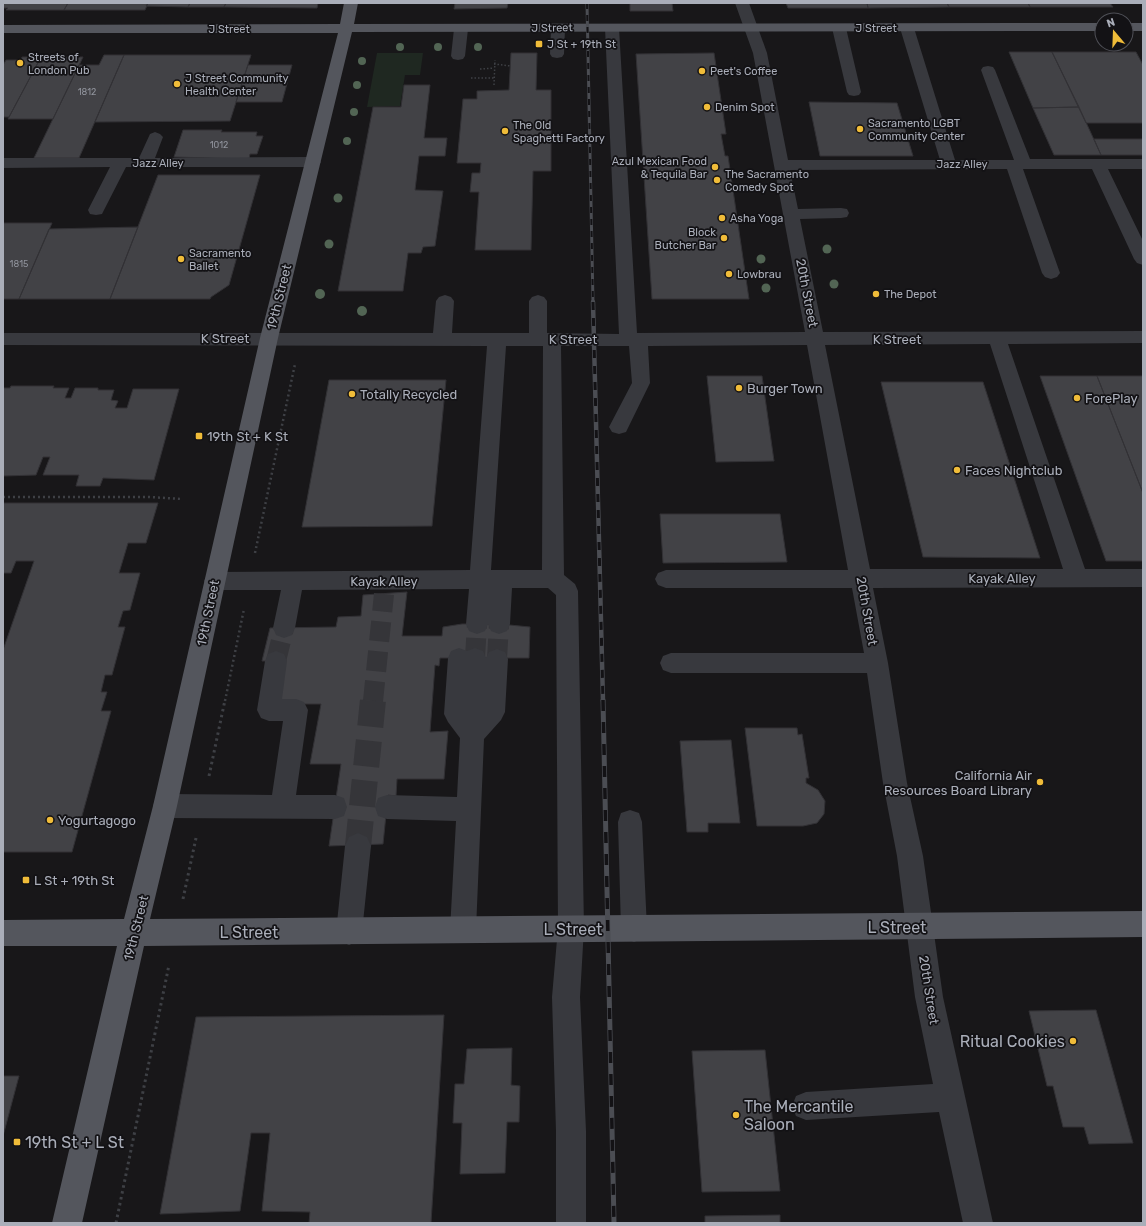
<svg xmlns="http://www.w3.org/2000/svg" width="1146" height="1226" font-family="Rubik,sans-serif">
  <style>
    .green { fill: #1f2821 }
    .building { fill: #424246; stroke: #323135 }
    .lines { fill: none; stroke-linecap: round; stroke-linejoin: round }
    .minor-tunnel-far1 { stroke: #353539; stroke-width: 20; stroke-dasharray: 20 10; stroke-linecap: butt }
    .minor-tunnel { stroke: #353539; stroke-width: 26; stroke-dasharray: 26 14; stroke-linecap: butt }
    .path-far2 { stroke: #3e4045; stroke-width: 1.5; stroke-dasharray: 1.5 2; stroke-linecap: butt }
    .path-far1 { stroke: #3e4045; stroke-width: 2.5; stroke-dasharray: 2 3; stroke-linecap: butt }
    .path { stroke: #3e4045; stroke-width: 3; stroke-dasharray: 2.5 3.5; stroke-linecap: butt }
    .minor { fill: #38393e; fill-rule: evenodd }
    .major { fill: #54565d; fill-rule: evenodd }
    .rail-far2-casing { stroke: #4b4d53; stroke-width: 3 }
    .rail-far1-casing { stroke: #4b4d53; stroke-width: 4.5 }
    .rail-casing { stroke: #4b4d53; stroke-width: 5 }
    .rail-far2 { stroke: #131215; stroke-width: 2; stroke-dasharray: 6; stroke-linecap: butt }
    .rail-far1 { stroke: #131215; stroke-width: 3; stroke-dasharray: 8; stroke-linecap: butt }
    .rail { stroke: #131215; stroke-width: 3.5; stroke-dasharray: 11; stroke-linecap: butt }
    .tree { fill: #526554 }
    .poi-dot { fill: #f0bc39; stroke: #131215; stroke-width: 1.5 }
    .labels { text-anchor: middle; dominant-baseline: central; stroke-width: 3.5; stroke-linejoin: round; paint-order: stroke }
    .far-number-label { font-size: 9px; fill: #90939c }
    .far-street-label { font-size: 11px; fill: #aaaeb9; stroke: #131215 }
    .far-poi-label { font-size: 11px; fill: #aaaeb9; stroke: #131215; text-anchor: start }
    .street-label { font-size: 13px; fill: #aaaeb9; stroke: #131215 }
    .poi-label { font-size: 13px; fill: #aaaeb9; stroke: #131215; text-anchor: start }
    .near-street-label { font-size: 16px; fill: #aaaeb9; stroke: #131215 }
    .near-poi-label { font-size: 16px; fill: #aaaeb9; stroke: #131215; text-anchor: start }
  </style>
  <rect width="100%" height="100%" fill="#181719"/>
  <path class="green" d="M377,53H423L420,75H405L400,106L367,107Z"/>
  <path class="building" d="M3,3H68L64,10H6L8,8H3Z
    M68,3H148L145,10H64Z
    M148,3H190L188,7L146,6Z
    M190,3H226L224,7H188Z
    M226,3H318L317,8L224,7Z
    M455,3H508L507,8L454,9Z
    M630,3H672L673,11H630Z
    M786,3H867L868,8H788Z
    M867,3H947L949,7L868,8Z
    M947,3H1028L1030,7H949Z
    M1028,3H1110L1113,7H1030Z
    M1009,52H1052L1079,107L1033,108Z
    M1052,52H1136L1143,65V123H1086Z
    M511,53H537L536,90H551V171H533L531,250H475L479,192H470L472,173H480L481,163H457L463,99H477V91L509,90Z
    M714,53L726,134H721L725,156H728L749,299H652L636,54Z
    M104,55H124L79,158H34L79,65H99Z
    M124,55H251L230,121L95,122Z
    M22,57H41L9,117H3V65L6,60H21Z
    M41,57H83L53,119H8Z
    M248,65H292L282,102H236Z
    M404,85H430L424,138H447L445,156H419L415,190L443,191L435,246L423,247L421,253H408L403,291H338L373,107H401Z
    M809,102L897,103L913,156H820Z
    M1079,107L1101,155H1054L1033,108Z
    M183,130H222L221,132H257L256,136H263L257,154H250L249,159L174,157Z
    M1094,139H1143V155H1101Z
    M158,175H260L229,285L211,297L210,299H110Z
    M3,223H52L19,299H3Z
    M138,227L110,299H19L49,229Z
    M707,376H762L774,461L716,462Z
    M1040,376H1097L1143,493V561H1106Z
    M1097,376H1143V493Z
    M329,380H446L432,526L302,527Z
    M881,382H983L1040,558L923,557Z
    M11,386H54L53,388H69L65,398H71L75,388H98V390H114L111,400L118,401L115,408H127L133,389H179L154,480L103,478L100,486H76L79,475H43L50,457H43L36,475L3,476V388H10Z
    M3,503H158L146,543H128L119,573H140L130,610L123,611L118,627H125L112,675H105L101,692H107L101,711H111L72,852H3V650L34,561H16L11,573H3Z
    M660,514H780L787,562L663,563Z
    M407,592L402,636H442L443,627L462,624H499L530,627L529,658H440L439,666L435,665L430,732L448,731L444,779H397L396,796L388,795L383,844L329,846L341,764H310L321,704H277L284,661H262L270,628L336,627L338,617L361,616L363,595Z
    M745,728H797L798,735L802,734L809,778H806V783L818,790L825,801L824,814L817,823L803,826H757Z
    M731,740L740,823H708V832H687L680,741Z
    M1096,1010L1133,1143L1089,1144L1084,1127H1063L1053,1086H1047L1029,1011Z
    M444,1015L431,1223H309L310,1212L262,1211L270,1133H251L240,1211L160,1214L196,1017Z
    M512,1048L511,1085L520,1086L519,1122H507L505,1173L460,1174L462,1123H453L455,1084H464L467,1049Z
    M765,1050L780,1191L702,1192L692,1051Z
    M3,1076H19L3,1136Z
    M780,1215V1223H705V1216Z"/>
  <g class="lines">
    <path class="minor-tunnel-far1" d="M475,658L477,624
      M497,659L499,624
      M276,661L284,628
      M373,701L384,594"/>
    <path class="minor-tunnel" d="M358,846L373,700"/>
    <path class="path-far2" d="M494,64L511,66
      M480,69L494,68
      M471,78H494
      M494,85L495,60"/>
    <path class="path-far1" d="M3,497H149L182,499
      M255,553L295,364
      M225,701L244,609"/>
    <path class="path" d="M209,776L225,700
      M183,899L196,838
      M116,1223L169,965"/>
    <path class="minor" d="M735,3H749L767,53L788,160H940L900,28L902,25L907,24L912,25L914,28L955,160H1014L981,70L983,67L988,66L993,67L995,70L1030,159H1143V169H1108L1143,241V265L1137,263L1134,259L1092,169H1023L1060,273L1057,277L1051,279L1045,277L1042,273L1007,169L790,170L798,209L841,208L847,209L849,213L847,217L841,218L800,219L823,332L1143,331V343L1008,344L1085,569H1143V587L873,588L888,663L907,783L923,856L943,997L993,1223H963L939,1112L806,1120L796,1116L792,1106L796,1096L806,1092L933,1084L915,997L897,856L883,783L867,673H671L663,670L660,663L663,656L671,653H864L852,588H666L658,585L655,579L658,573L666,570H848L807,345L648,346L650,383L626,432L619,434L612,432L609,427L632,383L629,346H561L564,575L575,584L578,591L584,928L580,997L586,1131V1223H556V1131L552,997L558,928L556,595L548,588H512L510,624L507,631L499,634L491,631L488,624L485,631L477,634L469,631L466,624L469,589L302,590L295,628L292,635L284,638L276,635L273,628L281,590H215L207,587L204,581L207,575L215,572L470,570L487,346L3,345V333H433L436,301L439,297L445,295L451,297L454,301L452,333H529V301L532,297L538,295L544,297L547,301V333L619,334L605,28L607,25L612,24L617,25L619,28L637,333L805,332L753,53ZM990,344L1063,569H870L825,345ZM506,346H543L542,570H491Z
      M839,24L844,25L846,28L861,92L859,95L854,96L849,95L847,92L832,28L834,25Z
      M461,25L466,26L468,29L465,56L463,59L458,60L453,59L451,56L454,29L456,26Z
      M558,25L563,26L565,29L564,54L562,57L557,58L552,57L550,54L551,29L553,26Z
      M155,132L160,134L163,137L155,158L313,157L319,159L321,162L319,165L313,167H126L104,210L102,214L96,215L90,214L88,210L110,167L3,168V158H139L150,134Z
      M459,648L467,651L475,648L483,651L486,658L489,652L497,649L505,652L508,659L505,712L501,720L484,739L476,930L472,939L463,943L454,939L450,930L456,821L387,819L378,816L375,807L378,798L387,795L457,797L460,738L448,722L444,714L448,658L451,651Z
      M276,651L284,654L287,661L282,699H296L304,702L308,710L296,795H335L344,798L347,807L344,816L335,819L165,818L156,815L153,806L156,797L165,794L272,795L283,721H269L261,718L257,710L265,661L268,654Z
      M630,810L639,813L642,822L647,929L643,938L634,942L625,938L621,929L618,822L621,813Z
      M358,833L367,837L371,846L362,932L358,941L349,945L340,941L336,932L345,846L349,837Z"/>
    <path class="major" d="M344,3H358L354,24L1102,23V31L352,32L278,338L177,806L150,919L1143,911V937L144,946L82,1223H52L117,946H3V920L124,919L153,806L260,338L338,33H3V25L340,24Z
      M1126,23H1143V31H1126Z"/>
    <g class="rail-far2-casing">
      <path id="rail-far2" d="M587,3L593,303"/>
    </g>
    <g class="rail-far1-casing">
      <path id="rail-far1" d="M593,302L603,701"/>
    </g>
    <g class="rail-casing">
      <path id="rail" d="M603,700L614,1223"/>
    </g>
    <use href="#rail-far2" class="rail-far2"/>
    <use href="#rail-far1" class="rail-far1"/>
    <use href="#rail" class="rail"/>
  </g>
  <g class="tree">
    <circle cx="400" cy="47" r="4"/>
    <circle cx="438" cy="47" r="4"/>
    <circle cx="478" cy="47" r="4"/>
    <circle cx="362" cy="61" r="4"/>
    <circle cx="357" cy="85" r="4"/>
    <circle cx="354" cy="112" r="4"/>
    <circle cx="347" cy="141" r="4"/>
    <circle cx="338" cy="198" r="4.5"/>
    <circle cx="329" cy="244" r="4.5"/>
    <circle cx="827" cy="249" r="4.5"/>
    <circle cx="761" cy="259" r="4.5"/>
    <circle cx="834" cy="284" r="4.5"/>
    <circle cx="766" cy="288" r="4.5"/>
    <circle cx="320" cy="294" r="5"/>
    <circle cx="362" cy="311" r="5"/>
  </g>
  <g class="poi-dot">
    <rect x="535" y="40" width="8" height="8" rx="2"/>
    <circle cx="20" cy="63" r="4"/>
    <circle cx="702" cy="71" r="4"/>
    <circle cx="177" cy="84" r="4"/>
    <circle cx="707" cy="107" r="4"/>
    <circle cx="860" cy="129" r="4"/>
    <circle cx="505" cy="131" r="4"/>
    <circle cx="715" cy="167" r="4"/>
    <circle cx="717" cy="180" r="4"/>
    <circle cx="722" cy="218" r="4"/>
    <circle cx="724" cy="238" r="4"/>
    <circle cx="181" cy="259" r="4"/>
    <circle cx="729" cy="274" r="4"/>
    <circle cx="876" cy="294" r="4"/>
    <circle cx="739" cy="388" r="4"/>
    <circle cx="352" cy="394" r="4"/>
    <circle cx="1077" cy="398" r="4"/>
    <rect x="195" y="432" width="8" height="8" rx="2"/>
    <circle cx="957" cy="470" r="4"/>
    <circle cx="1040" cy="782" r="4"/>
    <circle cx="50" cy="820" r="4"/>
    <rect x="22" y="876" width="8" height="8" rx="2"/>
    <circle cx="1073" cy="1041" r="4"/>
    <circle cx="736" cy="1115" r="4"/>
    <rect x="13" y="1138" width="8" height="8" rx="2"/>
  </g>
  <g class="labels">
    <g class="far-number-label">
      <text x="87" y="92">1812</text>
      <text x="219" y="145">1012</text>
      <text x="19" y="264">1815</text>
    </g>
    <g class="far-street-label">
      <text transform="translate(552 28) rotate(-1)">J Street</text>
      <text x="876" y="28">J Street</text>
      <text x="229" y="29">J Street</text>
      <text x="158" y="163">Jazz Alley</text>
      <text x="962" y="164">Jazz Alley</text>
    </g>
    <g class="far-poi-label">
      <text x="547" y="44">J St + 19th St</text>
      <text x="28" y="57">Streets of<tspan x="28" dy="13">London Pub</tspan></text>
      <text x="710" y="71">Peet's Coffee</text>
      <text x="185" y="78">J Street Community<tspan x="185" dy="13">Health Center</tspan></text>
      <text x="715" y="107">Denim Spot</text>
      <text x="868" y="123">Sacramento LGBT<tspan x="868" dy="13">Community Center</tspan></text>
      <text x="513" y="125">The Old<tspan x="513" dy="13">Spaghetti Factory</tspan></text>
      <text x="707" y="161" text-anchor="end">Azul Mexican Food<tspan x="707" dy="13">&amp; Tequila Bar</tspan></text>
      <text x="725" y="174">The Sacramento<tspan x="725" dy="13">Comedy Spot</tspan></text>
      <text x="730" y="218">Asha Yoga</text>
      <text x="716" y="232" text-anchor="end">Block<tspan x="716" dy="13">Butcher Bar</tspan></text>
      <text x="189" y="253">Sacramento<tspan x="189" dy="13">Ballet</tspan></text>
      <text x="737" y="274">Lowbrau</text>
      <text x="884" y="294">The Depot</text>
    </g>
    <g class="street-label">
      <text transform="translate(807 293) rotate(79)">20th Street</text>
      <text transform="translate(279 297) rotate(-76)">19th Street</text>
      <text x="225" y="338">K Street</text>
      <text x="573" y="339">K Street</text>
      <text x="897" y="339">K Street</text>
      <text x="1002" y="578">Kayak Alley</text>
      <text x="384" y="581">Kayak Alley</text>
      <text transform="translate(867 611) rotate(80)">20th Street</text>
      <text transform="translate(208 613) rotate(-78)">19th Street</text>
      <text transform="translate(136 928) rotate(-76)">19th Street</text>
      <text transform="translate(929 990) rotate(81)">20th Street</text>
    </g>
    <g class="poi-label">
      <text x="747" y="388">Burger Town</text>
      <text x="360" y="394">Totally Recycled</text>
      <text x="1085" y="398">ForePlay</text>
      <text x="207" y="436">19th St + K St</text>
      <text x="965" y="470">Faces Nightclub</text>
      <text x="1032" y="775" text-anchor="end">California Air<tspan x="1032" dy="15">Resources Board Library</tspan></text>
      <text x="58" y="820">Yogurtagogo</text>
      <text x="34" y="880">L St + 19th St</text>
    </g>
    <g class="near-street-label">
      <text x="897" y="927">L Street</text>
      <text x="573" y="929">L Street</text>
      <text x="249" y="932">L Street</text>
    </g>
    <g class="near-poi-label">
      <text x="1065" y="1041" text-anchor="end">Ritual Cookies</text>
      <text x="744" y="1106">The Mercantile<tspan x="744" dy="18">Saloon</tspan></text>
      <text x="25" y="1142">19th St + L St</text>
    </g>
  </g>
  <rect width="1146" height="1226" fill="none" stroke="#aaaeb9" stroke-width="8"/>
  <g transform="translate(1114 32) rotate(341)"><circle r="19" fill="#131215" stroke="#4f5057"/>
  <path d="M0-3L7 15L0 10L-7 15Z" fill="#f0bc39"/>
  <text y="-6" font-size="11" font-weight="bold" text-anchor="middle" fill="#aaaeb9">N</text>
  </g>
</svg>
